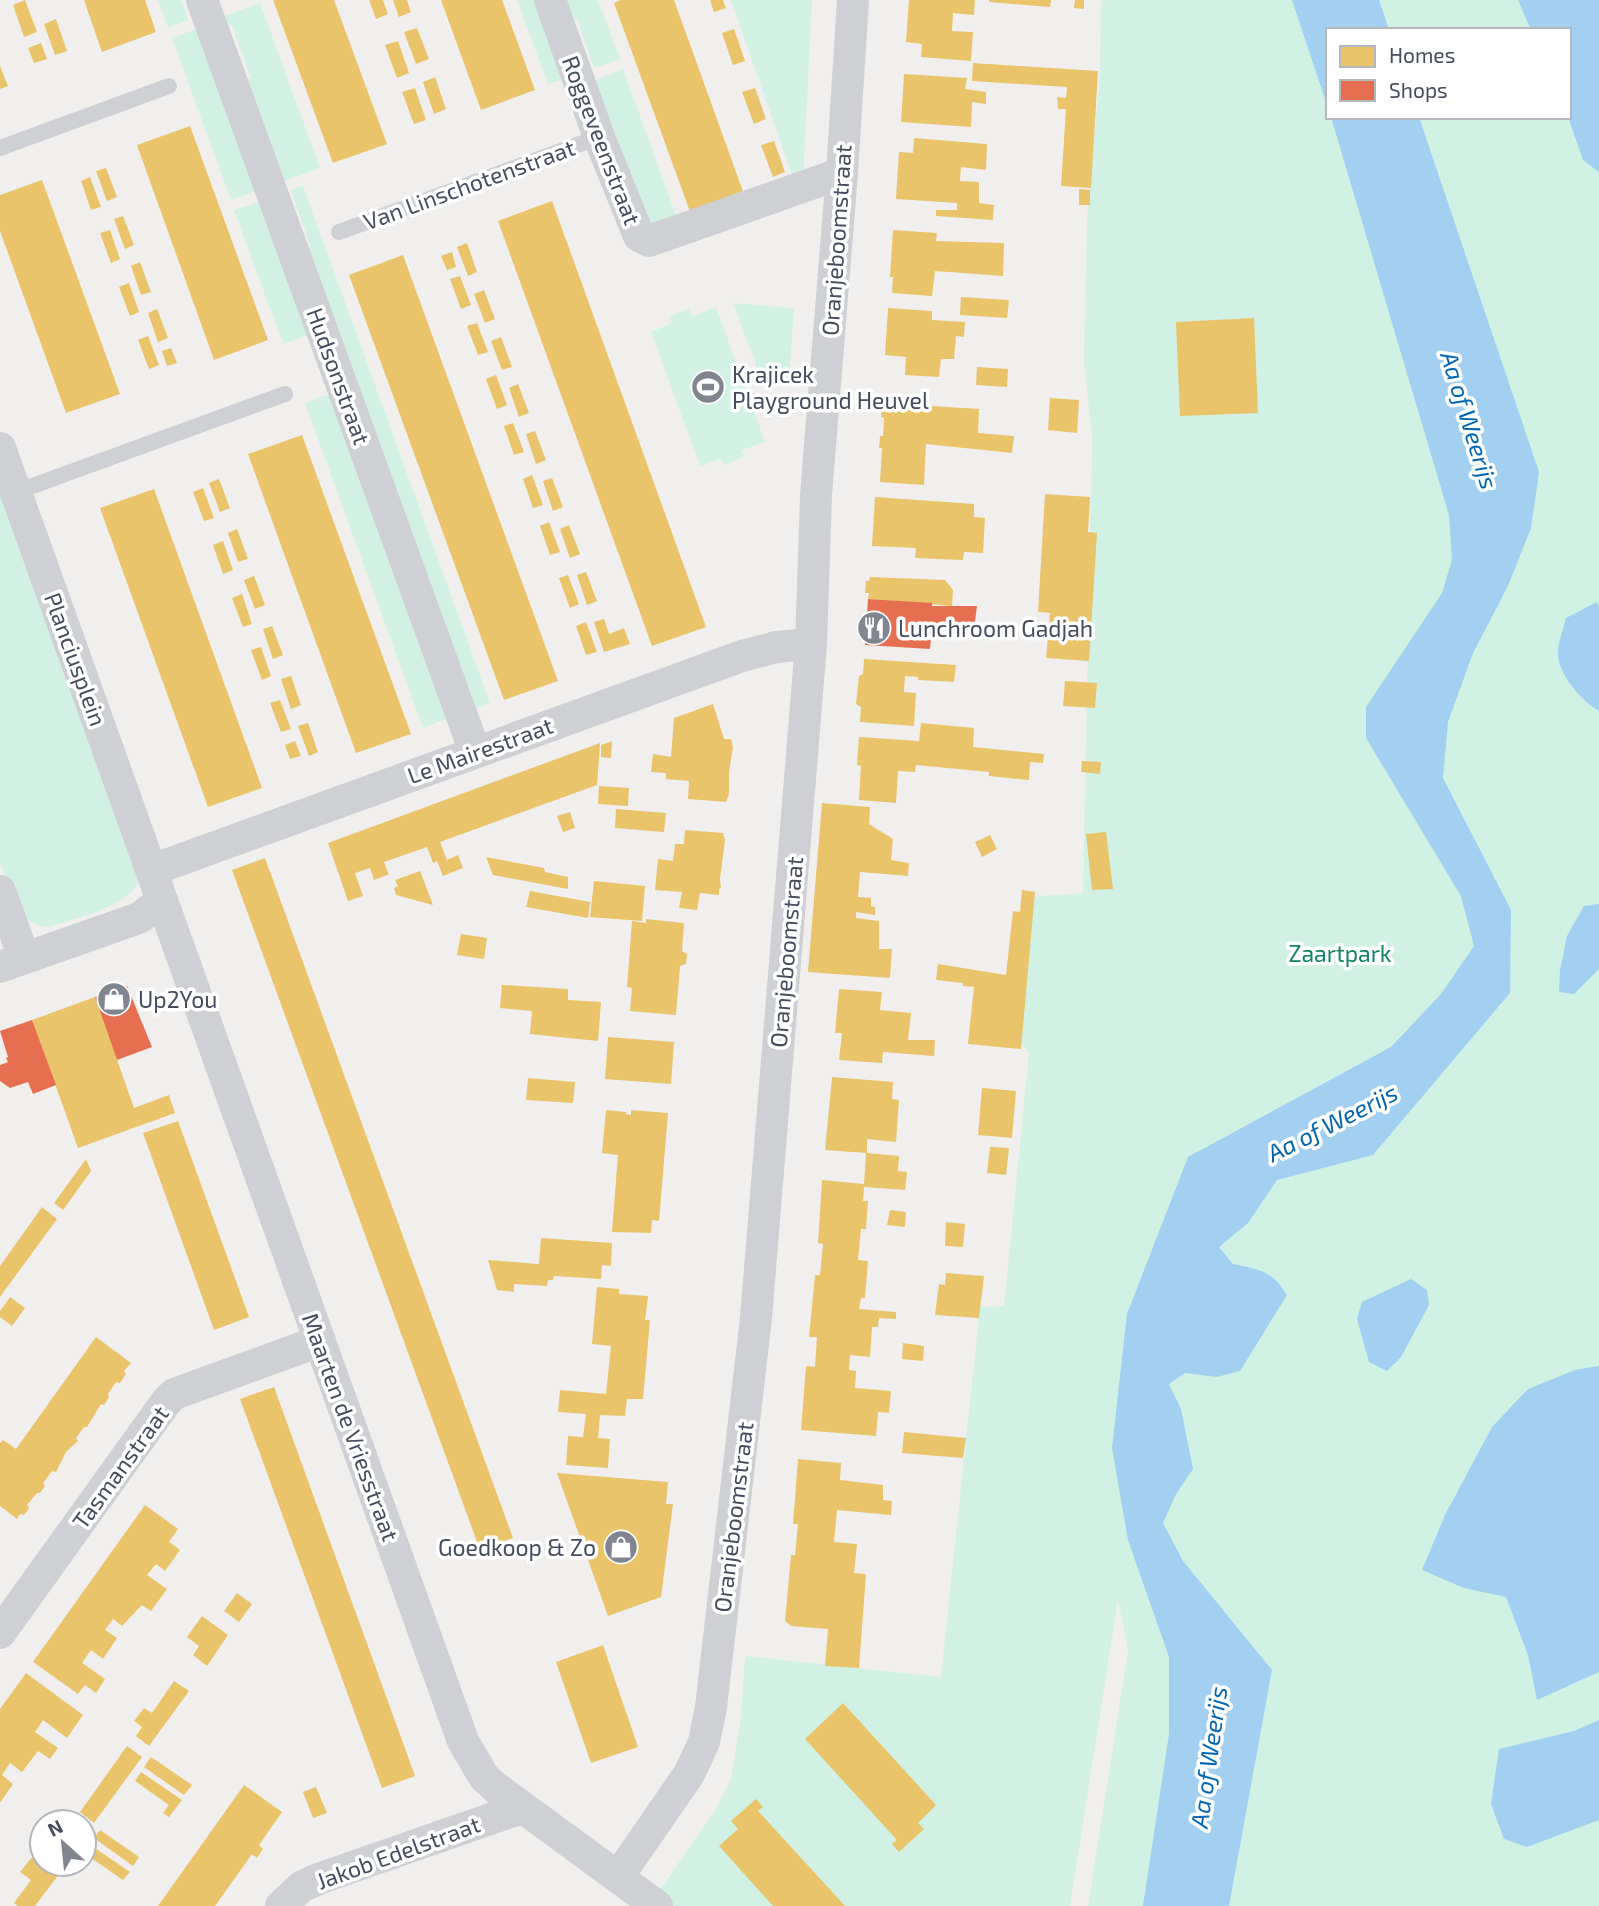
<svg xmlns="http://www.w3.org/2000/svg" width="1599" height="1906" font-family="'Exo 2',sans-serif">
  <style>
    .green { fill: #d1f1e4; fill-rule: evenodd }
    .water { fill: #a3cff1 }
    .homes { fill: #e9c46a }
    .shops { fill: #e76f51 }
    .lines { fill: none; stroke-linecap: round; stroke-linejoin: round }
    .service { stroke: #cfd0d4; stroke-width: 16 }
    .minor { stroke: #cfd0d4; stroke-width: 32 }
    .labels { text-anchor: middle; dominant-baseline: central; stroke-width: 7; stroke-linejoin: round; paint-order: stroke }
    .street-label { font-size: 23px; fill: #454c5d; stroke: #fff }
    .poi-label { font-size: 23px; fill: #454c5d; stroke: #fff; text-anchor: start }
    .park-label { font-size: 23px; fill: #108364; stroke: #fff }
    .water-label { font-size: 24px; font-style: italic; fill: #0265b2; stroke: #fff }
  </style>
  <rect width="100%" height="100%" fill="#f0efee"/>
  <path class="green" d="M158,0H181L188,20L168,28Z
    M517,0H539L568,78L548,84Z
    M558,0H598L620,59L594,68L577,19L566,23Z
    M731,0H812L803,181L795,183Z
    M1101,0H1599V1906H1088L1128,1651L1118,1600L1070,1906H674L657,1894L716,1809L731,1779L741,1717L745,1656L941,1677L980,1307L1004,1306L1029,1053L1015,1035L1030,897L1083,893L1092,438L1084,362L1087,216L1100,77ZM1328,30H1569V117H1328Z
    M260,3L320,168L281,182L243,81L251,78L231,24L224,26L221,17Z
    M202,27L261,189L231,200L172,38Z
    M623,69L678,221L657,224L649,222L591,82Z
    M303,186L490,703L469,711L305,247L310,245L291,190Z
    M264,200L313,333L283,344L234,210Z
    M733,303L794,308L789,381L761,378Z
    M716,307L765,442L742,450L744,457L724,465L721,459L700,466L651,332L672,323L669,316L689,309L692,316Z
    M335,392L453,716L423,728L305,403Z
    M0,486L140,877C133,907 76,917 50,927C14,926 10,890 0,861Z"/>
  <path class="water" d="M1292,0H1379L1389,30H1328V108Z
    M1518,0H1599V172L1583,160L1568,117L1569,30H1531Z
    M1331,117H1419L1539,472L1531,528L1508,586L1473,653L1448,722L1443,778L1511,910L1510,993L1373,1155L1277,1180L1248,1223L1219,1247L1233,1264C1261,1270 1271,1270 1287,1295L1240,1371L1217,1377L1185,1373L1169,1384L1181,1409L1193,1469L1176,1494L1163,1523L1183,1561L1272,1670L1229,1906H1143L1169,1734V1657L1128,1540L1112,1448L1127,1314L1188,1157L1391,1047L1441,994L1474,946L1461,896L1366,738V707L1442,593L1452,560L1449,515Z
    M1597,602L1599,607V711C1581,700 1556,673 1558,650C1559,639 1564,628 1566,618Z
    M1599,904V969L1574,994L1559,992L1560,970L1567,936L1584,906Z
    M1411,1279L1427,1290L1429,1305L1401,1357L1387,1371L1369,1362L1357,1319L1362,1302Z
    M1599,1366V1672L1537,1700L1528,1655L1506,1597L1464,1588L1422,1570L1445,1515L1492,1427L1528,1389L1575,1370Z
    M1599,1720V1820L1527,1847L1504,1839L1491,1804L1499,1749L1574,1731Z"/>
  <path class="homes" d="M25,0L37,32L24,37L13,5Z
    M84,0H145L156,32L102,52Z
    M273,0H334L387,144L333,163Z
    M369,0H383L388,14L376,19Z
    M393,0H407L411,12L399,17Z
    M441,0H502L535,90L481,110Z
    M621,0H674L745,197L692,217L614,3Z
    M710,0H723L726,8L714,12Z
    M909,0H975L974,15L953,13L952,31L973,32L971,61L921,57L922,44L906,42Z
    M989,0H1051L1050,7L989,2Z
    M1075,0H1084V9L1074,8Z
    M56,19L67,51L55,55L44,24Z
    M417,28L429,59L416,64L404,32Z
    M734,29L745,61L733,65L722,33Z
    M398,41L409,73L397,78L385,45Z
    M41,43L47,59L34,63L28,48Z
    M973,63L1098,71L1091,188L1061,186L1066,109H1058L1057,97L1066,98L1067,87L972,81Z
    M0,66L8,86L0,89Z
    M904,74L967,78L965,89L986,92V104L972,102L971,127L901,122Z
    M435,77L446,109L434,114L423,82Z
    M415,88L426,120L414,124L402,92Z
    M755,88L766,119L754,124L742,92Z
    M190,126L268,340L214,360L137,145Z
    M914,138L987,144L986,170L961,167L960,181L979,182V203L994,205L993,220L936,216V210H957V203L896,199L899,152L913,153Z
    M774,141L785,172L773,177L761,145Z
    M106,168L117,197L107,201L96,171Z
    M90,177L101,207L91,210L81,181Z
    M42,180L120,394L66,413L0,231V195Z
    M1079,189L1090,190V205H1079Z
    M552,201L706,627L652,646L498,221Z
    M123,216L134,245L125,249L114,219Z
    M110,230L120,259L111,263L100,233Z
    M893,230L937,233L936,241L1004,243L1003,276L935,271L932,296L892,293L893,277H890Z
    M467,243L477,272L468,276L457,247Z
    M452,252L456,267L447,270L441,256Z
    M403,255L558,681L504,700L349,275Z
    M140,262L151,292L141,295L131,266Z
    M460,276L471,305L461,309L450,279Z
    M129,283L139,312L130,316L119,287Z
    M484,290L495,319L485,323L474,294Z
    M961,297L1009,300L1007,318L960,315Z
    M888,308L932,311V320L965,322L964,337L956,336L954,359H941L939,377L905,375L906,357L885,355Z
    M157,309L168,338L158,342L148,313Z
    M1254,318L1258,413L1180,416L1176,322Z
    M477,323L488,352L478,355L467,326Z
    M148,336L159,365L149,369L138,340Z
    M501,337L512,367L502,370L491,341Z
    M171,348L177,363L167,366L162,351Z
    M977,367L1008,369L1007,387L976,385Z
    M496,375L507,405L497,409L486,379Z
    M518,384L529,413L519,417L509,388Z
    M1050,398L1079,400L1077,433L1048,430Z
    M885,403L979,409L978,433L1014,436L1012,453L926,444L924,485L880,482L882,448H879L880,436H883L884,418L881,417V406H885Z
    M513,423L524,452L514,455L504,426Z
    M535,431L546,460L536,464L526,434Z
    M302,435L411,734L356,753L248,454Z
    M532,475L543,505L533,508L523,479Z
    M552,478L563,507L553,511L543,481Z
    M219,479L230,508L220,512L209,483Z
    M203,488L214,518L204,521L193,492Z
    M154,489L262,788L208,807L100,508Z
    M1045,494L1090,497L1088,532L1097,533L1089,661L1046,658L1050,613L1038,612Z
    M875,497L974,504V517L985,518L983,553L964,552L963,560L915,558L916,548L872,546Z
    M549,522L560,552L550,555L540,526Z
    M569,525L580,554L570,558L560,529Z
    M237,529L248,559L238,562L228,533Z
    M223,541L233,570L223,574L213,545Z
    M586,572L597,601L587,605L577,575Z
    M568,575L579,604L570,608L559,578Z
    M254,576L265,605L255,609L244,580Z
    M870,577L945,580L953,590L952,606L868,599L869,593H865L866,581H869Z
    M242,594L252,624L243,627L232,598Z
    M604,619L609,634L624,628L630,644L604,652L594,622Z
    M586,622L597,652L586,655L576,626Z
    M272,626L283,655L273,659L263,629Z
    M261,647L271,676L262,680L251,650Z
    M864,659L956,665L954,682L918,680V677L905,676L904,692L916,693L914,726L860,722L861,707L856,704L859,676L863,674Z
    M291,676L301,705L291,709L281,679Z
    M1065,681L1097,683L1095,708L1063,706Z
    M280,700L291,729L281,732L270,703Z
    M713,704L724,739H731L733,747L729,772V794L726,802L688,799L689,781L666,779V773L651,772L653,754L671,757L674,718Z
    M308,723L318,752L309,756L298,726Z
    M921,723L974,728L973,747L1044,754L1043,763L1030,762L1029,780L989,776V772L916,765L915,772L898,771L896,803L859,800L861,766L857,765L859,737L919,741Z
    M295,741L301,756L290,759L285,745Z
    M612,741L611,758L601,757V745Z
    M600,743L597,785L440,842L447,860L458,855L463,868L443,876L437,861L433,863L427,847L384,862L389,875H387L374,880L370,868L355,873L363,896L348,901L328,843Z
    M1082,761L1101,762L1100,774L1081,772Z
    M599,786L629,788L628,806L598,804Z
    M822,803L870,807L869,824L893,839L891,860L909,863L908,876L860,872L858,897L871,898V906L875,907V915L856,912V918L879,921V949H892L890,978L808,972Z
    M616,809L666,813L664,832L615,828Z
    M570,812L575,828L563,832L557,816Z
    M685,830L723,833L725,840L720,879L721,887L719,889V895L700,893L697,910L679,908L682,892L655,890L658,859L673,861L675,844H684Z
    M1106,832L1113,889L1092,890L1086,834Z
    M990,835L997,849L982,857L975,842Z
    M486,857L544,868L545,872L568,877V889L493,875Z
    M265,858L513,1538L480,1550L232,870Z
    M420,871L433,905L396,895L394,888L398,886L395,880Z
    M594,881L645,886L642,921L590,917Z
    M1022,890L1035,892L1021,1049L968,1044L974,987L963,986V983L936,980L938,964L1006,975L1013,911L1020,912Z
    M530,891L590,902L588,918L526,907Z
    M646,919L684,923L682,951L687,954L686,964L680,966L676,1015L630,1011L632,988L627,987L632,921L646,923Z
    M461,934L487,938L484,959L457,955Z
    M502,985L568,989V1000L601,1002L598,1041L530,1034L532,1011L500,1008Z
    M839,989L882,992L880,1010L911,1013L908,1040H935L934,1056L883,1052L882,1063L839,1060L842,1033H835Z
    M95,997L134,1108L169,1095L175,1113L78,1148L32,1020Z
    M608,1037L674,1042L671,1084L605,1079Z
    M832,1077L893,1082L892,1099L899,1100L896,1142L867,1139V1153L899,1156L898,1171L907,1172L905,1190L864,1187L863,1201H868L866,1229H861L858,1260L868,1261L865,1298H861L859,1309L896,1312V1319L879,1318L878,1327H872L870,1357L850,1355L849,1370L856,1371L855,1388L891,1391L889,1413L878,1412L876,1436L801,1430L806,1366L815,1367L817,1337H809L815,1275H820L823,1244L818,1243L822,1180L864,1184L866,1153L825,1150Z
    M528,1078L575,1082L573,1103L526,1100Z
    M982,1088L1016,1091L1012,1138L978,1135Z
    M606,1110L626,1112V1114L631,1115V1110L668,1113L659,1221L652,1220L651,1233L612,1232L618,1155L602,1153Z
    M178,1121L249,1317L214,1330L143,1133Z
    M990,1147L1009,1148L1006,1175L987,1173Z
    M86,1159L91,1171L63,1210L54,1203Z
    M42,1207L57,1219L0,1297V1266Z
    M890,1210L906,1212L905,1227L887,1225Z
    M946,1222L965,1224L963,1247L945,1246Z
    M541,1238L612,1243L611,1266L602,1265L601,1279L554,1276L553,1280H548L547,1286L514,1284V1292L497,1290L488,1260L539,1264Z
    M946,1273L984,1276L979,1318L935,1315L939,1284L945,1285Z
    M597,1287L619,1289V1294L648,1296L645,1320H650L643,1399H627L625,1416L600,1415L598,1438L610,1439L608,1468L566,1465L568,1436L583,1437L586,1414L558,1412L560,1390L606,1394L611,1346L592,1344Z
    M10,1297L25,1308L12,1326L0,1317V1311Z
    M96,1337L131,1363L124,1371L126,1374L120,1383L116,1382L108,1394L109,1397L104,1405L101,1404L87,1427H84L76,1438L78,1441L66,1452L56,1472L52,1471L43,1483L45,1486L40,1493H37L27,1505L29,1508L24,1515L20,1514L17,1519L0,1506V1443L3,1440L16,1449Z
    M903,1343L924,1346L923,1361L902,1359Z
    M274,1387L415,1776L382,1788L240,1399Z
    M904,1432L966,1438L963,1458L902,1453Z
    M798,1459L841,1463L840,1480L883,1485V1500L892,1501L891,1515L837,1510L834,1542L857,1544L854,1573L866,1574L859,1668L825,1666L828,1629L791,1626L785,1621L791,1555H795L798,1524H793Z
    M557,1473L668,1482L666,1504H673L661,1597L608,1616Z
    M145,1505L178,1529L169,1542L180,1550L165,1571L156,1564L147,1575L167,1589L151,1611L142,1605L122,1626L113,1619L105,1630L117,1638L103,1659L91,1650L82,1663L105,1679L96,1693L85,1685L78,1694L33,1662Z
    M237,1593L252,1604L239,1622L224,1611Z
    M202,1616L228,1635L207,1666L193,1655L199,1646L187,1637Z
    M603,1645L638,1747L591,1763L556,1662Z
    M26,1673L83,1715L67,1738L43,1720L35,1732L58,1748L50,1759L38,1751L22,1772L10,1763L2,1775L13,1784L0,1803V1709Z
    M174,1681L189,1691L149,1746L136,1736L142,1727L134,1721L144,1708L152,1713Z
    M843,1703L936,1805L918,1823L924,1829L899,1852L892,1844L897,1840L805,1739Z
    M127,1746L142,1757L94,1823L80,1812Z
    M151,1757L192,1785L184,1795L144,1767Z
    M141,1772L182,1800L169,1817L163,1813L169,1805L135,1781Z
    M244,1785L282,1812L259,1845L263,1849L257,1858L252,1854L215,1906H158Z
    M316,1787L327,1813L313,1818L303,1792Z
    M756,1799L763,1807L758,1811L845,1906H773L719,1846L738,1829L731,1821Z
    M100,1830L139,1857L133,1866L94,1838Z
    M89,1844L130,1872L123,1880L84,1853Z
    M37,1851L42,1854V1864H56L63,1869L35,1906H18L14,1903L31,1880L20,1872Z"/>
  <path class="shops" d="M868,599L932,603V606H977L974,629L932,626L930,649L865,645Z
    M127,986L152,1047L117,1060L95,997Z
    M32,1020L56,1085L33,1094L28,1082L10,1088L0,1081V1065L8,1062L6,1058L8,1057L0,1031Z"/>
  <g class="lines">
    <path class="service" d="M0,148L169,86
      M339,232L599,137
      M16,492L285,394"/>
    <path class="minor" d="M202,0L475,752
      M550,0L599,137L639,236L649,241L842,173
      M0,448L463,1741L484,1777L495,1787L657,1906
      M152,870L742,656L776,647L811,644
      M0,891L24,958
      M0,967L139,918L162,901
      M0,1633L166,1402L174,1394L320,1341
      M618,1877L689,1774L704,1742L711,1707L756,1318L811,644L816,495L842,173L853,0
      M281,1906L301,1887L318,1879L522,1808"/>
  </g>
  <defs>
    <g id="stadium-disc" transform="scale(1.75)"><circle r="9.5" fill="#818590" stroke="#fff"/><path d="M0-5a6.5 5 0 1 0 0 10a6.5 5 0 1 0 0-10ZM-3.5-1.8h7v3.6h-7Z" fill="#fff"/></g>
    <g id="restaurant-disc" transform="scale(1.75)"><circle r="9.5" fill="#818590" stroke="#fff"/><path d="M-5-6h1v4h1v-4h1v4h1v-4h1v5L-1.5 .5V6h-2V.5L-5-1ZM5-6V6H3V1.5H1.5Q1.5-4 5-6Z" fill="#fff"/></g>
    <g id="shop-disc" transform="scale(1.75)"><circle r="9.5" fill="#818590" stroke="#fff"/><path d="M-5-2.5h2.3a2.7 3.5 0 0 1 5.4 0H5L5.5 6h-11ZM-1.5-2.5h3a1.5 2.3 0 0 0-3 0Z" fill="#fff"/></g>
  </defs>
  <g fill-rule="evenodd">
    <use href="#stadium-disc" x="708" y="387"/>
    <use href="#restaurant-disc" x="874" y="628"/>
    <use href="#shop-disc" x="114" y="999"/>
    <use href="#shop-disc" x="621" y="1547"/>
  </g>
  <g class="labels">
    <g class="street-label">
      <text transform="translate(602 140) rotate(69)">Roggeveenstraat</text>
      <text transform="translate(469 184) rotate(-20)">Van Linschotenstraat</text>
      <text transform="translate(836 240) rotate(-86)">Oranjeboomstraat</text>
      <text transform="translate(339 376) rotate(70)">Hudsonstraat</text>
      <text transform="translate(76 659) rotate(70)">Planciusplein</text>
      <text transform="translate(480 750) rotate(-20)">Le Mairestraat</text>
      <text transform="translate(786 952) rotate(-85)">Oranjeboomstraat</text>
      <text transform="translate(351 1427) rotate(70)">Maarten de Vriesstraat</text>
      <text transform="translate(120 1467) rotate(-54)">Tasmanstraat</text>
      <text transform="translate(733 1517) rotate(-83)">Oranjeboomstraat</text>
      <text transform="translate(398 1852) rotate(-20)">Jakob Edelstraat</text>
    </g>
    <g class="poi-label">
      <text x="732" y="374">Krajicek<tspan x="732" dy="26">Playground Heuvel</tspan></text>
      <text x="898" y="628">Lunchroom Gadjah</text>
      <text x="138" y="999">Up2You</text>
      <text x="596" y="1547" text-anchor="end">Goedkoop &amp; Zo</text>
    </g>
    <g class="park-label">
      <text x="1340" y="953">Zaartpark</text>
    </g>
    <g class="water-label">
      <text transform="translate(1470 420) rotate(73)">Aa of Weerijs</text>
      <text transform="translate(1332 1122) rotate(-27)">Aa of Weerijs</text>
      <text transform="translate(1208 1757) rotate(-82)">Aa of Weerijs</text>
    </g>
  </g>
  <rect x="1326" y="28" width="245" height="91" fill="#ffffff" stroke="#b5b7be" stroke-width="2"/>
  <rect x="1340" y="46" width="35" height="21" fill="#e9c46a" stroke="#b5b7be" stroke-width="2"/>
  <text x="1389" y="63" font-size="21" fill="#454c5d">Homes</text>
  <rect x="1340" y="80" width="35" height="21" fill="#e76f51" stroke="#b5b7be" stroke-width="2"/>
  <text x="1389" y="98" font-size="21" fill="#454c5d">Shops</text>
  <g transform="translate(63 1843) rotate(333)"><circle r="33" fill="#ffffff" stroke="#b5b7be" stroke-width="2"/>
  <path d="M0-5L12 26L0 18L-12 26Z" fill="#818590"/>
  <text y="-10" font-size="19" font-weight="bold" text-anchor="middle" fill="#454c5d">N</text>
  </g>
</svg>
